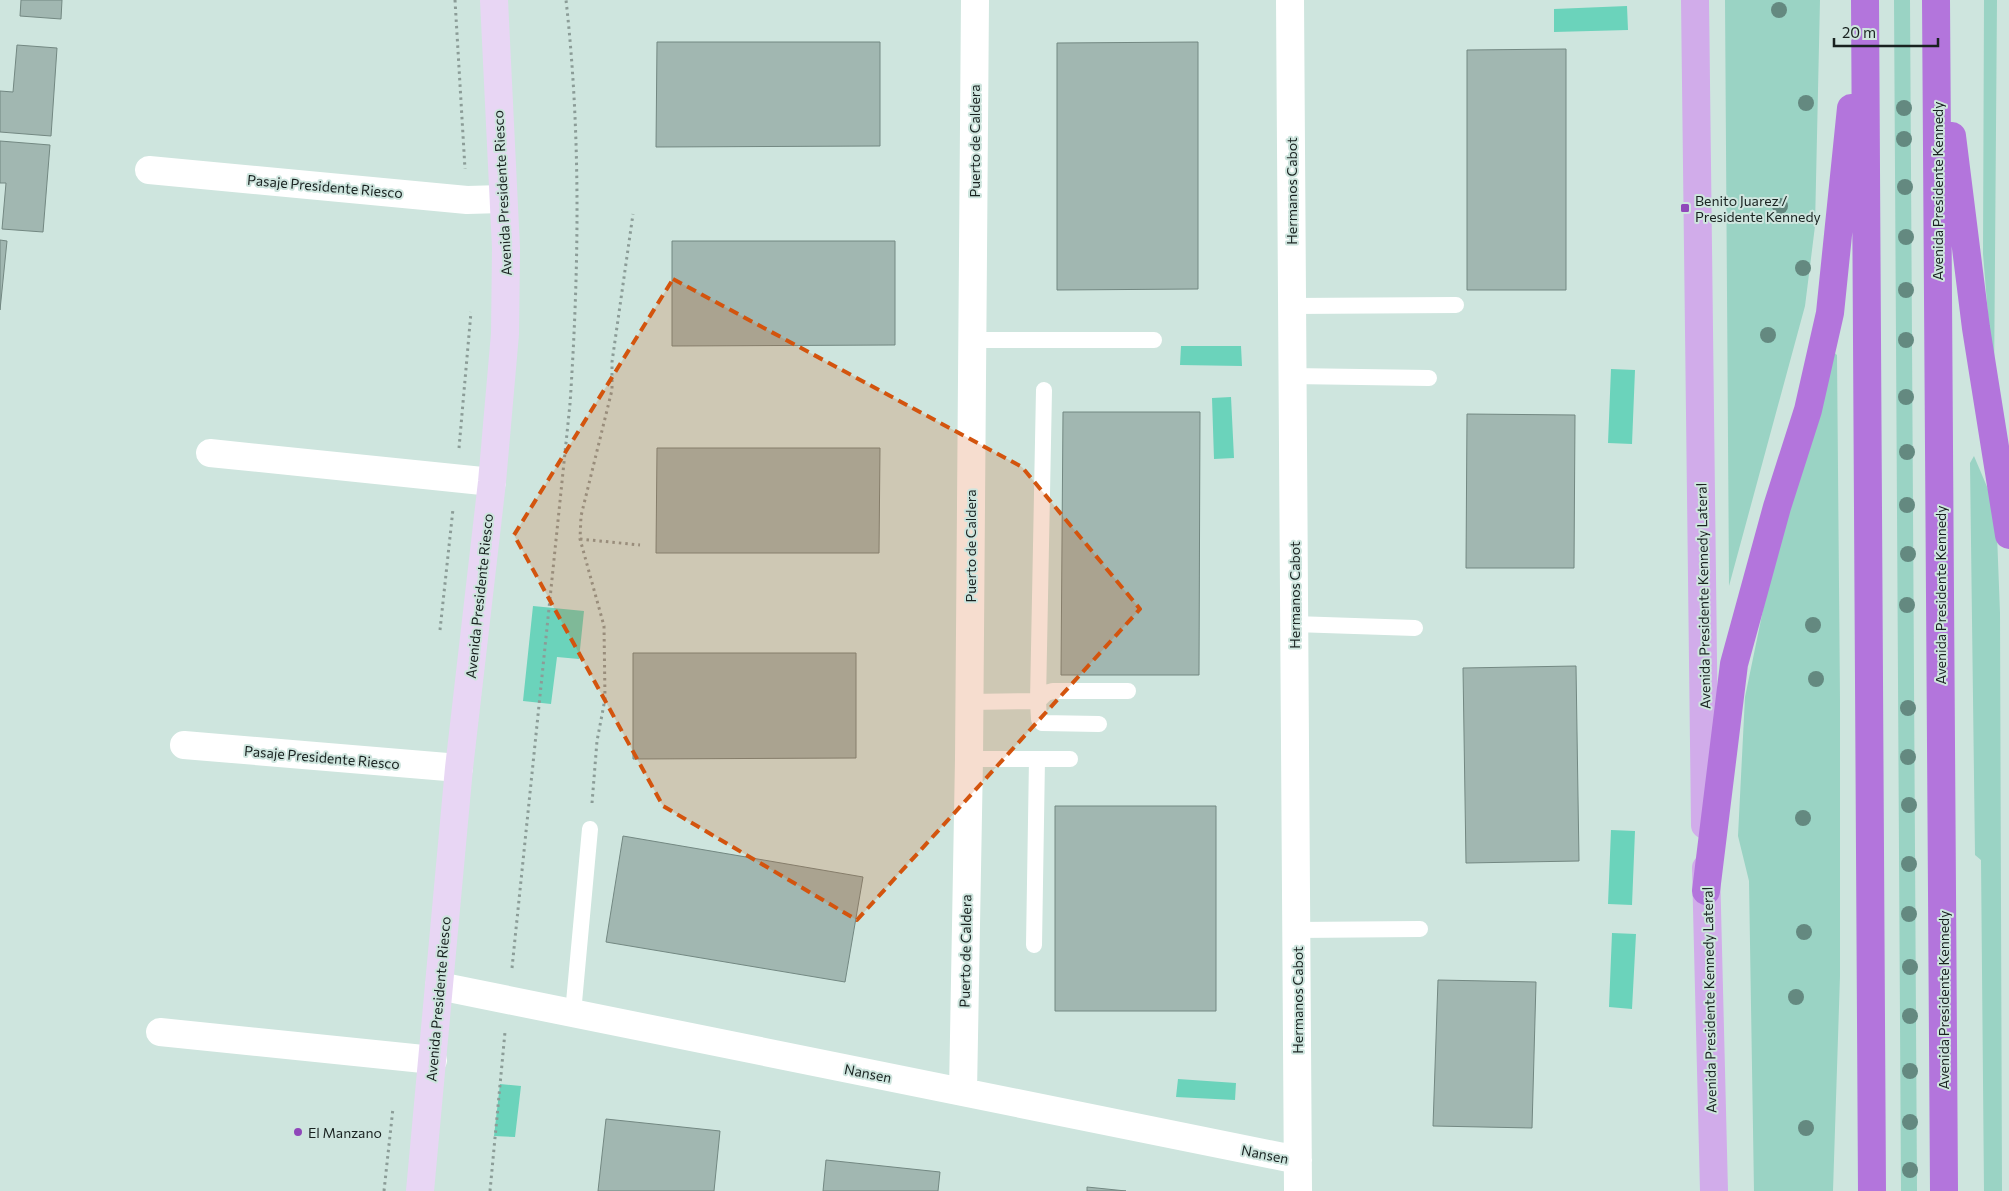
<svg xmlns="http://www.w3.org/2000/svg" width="2009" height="1191" font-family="Commissioner,sans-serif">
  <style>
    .green { fill: #9ad3c4 }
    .water { fill: #6bd3bb }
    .building { fill: #a1b7b1; stroke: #738882 }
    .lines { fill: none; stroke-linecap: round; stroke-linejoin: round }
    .path { stroke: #8b9c97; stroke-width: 3; stroke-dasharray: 2.5 4; stroke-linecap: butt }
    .service { stroke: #fff; stroke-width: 16 }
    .minor { stroke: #fff; stroke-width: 28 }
    .secondary { stroke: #e8d6f4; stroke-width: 28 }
    .primary { stroke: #d1acea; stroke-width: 28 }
    .motorway { stroke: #b375dc; stroke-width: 28 }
    .tree { fill: #648980 }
    .marked { fill: #d3540e; fill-opacity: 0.2; stroke: #d3540e; stroke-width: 4; stroke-dasharray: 10 6; stroke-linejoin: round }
    .poi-dot { fill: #8f47ba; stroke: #cee5de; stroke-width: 2 }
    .labels { text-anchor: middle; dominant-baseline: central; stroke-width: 4; stroke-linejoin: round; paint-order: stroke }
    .street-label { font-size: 14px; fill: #192220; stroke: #cee5de }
    .poi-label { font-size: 14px; fill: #192220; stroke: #cee5de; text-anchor: start }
  </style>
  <rect width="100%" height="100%" fill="#cee5de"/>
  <path class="green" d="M1725,0H1820L1815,226L1805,306L1729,586Z
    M1894,0H1910L1917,1191H1901Z
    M1984,0H1997L1994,388L1983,254Z
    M1832,351L1837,355L1840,701V976L1833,1191H1754L1749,881L1738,836L1745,697L1769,581Z
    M1974,456L1996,508L2000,613L2002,1191H1984L1981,860L1975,855L1970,463Z"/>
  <path class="water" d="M1627,6L1628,30L1554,32V9Z
    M1181,346H1241L1242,366L1180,365Z
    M1611,369L1635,370L1632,444L1608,443Z
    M1231,397L1234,458L1214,459L1212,398Z
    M533,606L584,611L579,659L557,657L551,704L523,701Z
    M1611,830L1635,831L1632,905L1608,904Z
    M1612,933L1636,934L1632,1009L1609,1007Z
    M1178,1079L1236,1083L1235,1100L1176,1097Z
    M500,1084L521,1086L515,1137L494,1136Z"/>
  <path class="building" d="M21,0H62L61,19L20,16Z
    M657,42H880V146L656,147Z
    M1198,42V289L1057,290V43Z
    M17,45L57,48L51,136L0,132V91L13,92Z
    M1566,49V290H1467V50Z
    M0,141L50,145L43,232L2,229L6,183H0Z
    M0,240L7,241L0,310Z
    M672,241H895V345L672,346Z
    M1063,412H1200L1199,675H1061Z
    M1467,414L1575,415L1574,568H1466Z
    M657,448H880L879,553H656Z
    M633,653H856V758L633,759Z
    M1576,666L1579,861L1466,863L1463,668Z
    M1055,806H1216V1011H1055Z
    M623,836L863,877L845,982L606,942Z
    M1438,980L1536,982L1532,1128L1433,1126Z
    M606,1119L720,1131L714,1191H598Z
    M826,1160L940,1172L938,1191H823Z
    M1087,1187L1126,1191H1087Z"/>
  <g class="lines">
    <path class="path" d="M455,0L465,169
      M459,448L471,312
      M580,539L640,545
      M440,630L453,509
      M592,803L597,741L605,699L604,626L580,539L581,516L612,390V362L633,214
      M512,968L570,404C579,269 581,134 566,0
      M384,1191L393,1108
      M490,1191L505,1032"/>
    <path class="service" d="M1292,306L1456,305
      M972,340H1154
      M1292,376L1429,378
      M1294,624L1415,628
      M1038,701L1044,390
      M1038,701L1046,693L1053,691H1128
      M969,702L1038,701L1039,719L1042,723L1099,724
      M969,759H1070
      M1296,930L1420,929
      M1034,945L1037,759
      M573,1013L590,829"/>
    <path class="minor" d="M1290,0L1298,1191
      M149,170L467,200L502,199
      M210,453L492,482
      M184,745L459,768
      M439,986L1298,1160
      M160,1032L433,1060
      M963,1092L969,759L975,0"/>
    <path class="secondary" d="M420,1191L459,768L492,482L505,334L506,248L494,0"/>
    <path class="primary" d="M1695,0L1705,825
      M1706,868L1714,1191"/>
    <path class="motorway" d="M1865,0L1872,1191
      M1936,0L1944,1191
      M1952,136L1976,328L2009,535
      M1706,891L1734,664L1777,507L1808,410L1830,313L1851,108"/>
  </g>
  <g class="tree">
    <circle cx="1779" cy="10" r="8"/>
    <circle cx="1806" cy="103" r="8"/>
    <circle cx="1904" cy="108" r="8"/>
    <circle cx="1904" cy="139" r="8"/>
    <circle cx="1905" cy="187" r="8"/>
    <circle cx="1780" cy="206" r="8"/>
    <circle cx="1906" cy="237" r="8"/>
    <circle cx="1803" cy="268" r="8"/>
    <circle cx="1906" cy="290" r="8"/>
    <circle cx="1768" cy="335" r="8"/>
    <circle cx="1906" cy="340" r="8"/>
    <circle cx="1906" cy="397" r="8"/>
    <circle cx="1907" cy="452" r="8"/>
    <circle cx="1907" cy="505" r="8"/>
    <circle cx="1908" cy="554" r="8"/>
    <circle cx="1907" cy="605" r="8"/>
    <circle cx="1813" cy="625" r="8"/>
    <circle cx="1816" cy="679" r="8"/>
    <circle cx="1908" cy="708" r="8"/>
    <circle cx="1908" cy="757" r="8"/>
    <circle cx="1909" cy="805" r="8"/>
    <circle cx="1803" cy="818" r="8"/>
    <circle cx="1909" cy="864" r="8"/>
    <circle cx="1909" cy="914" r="8"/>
    <circle cx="1804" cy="932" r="8"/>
    <circle cx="1910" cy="967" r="8"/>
    <circle cx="1796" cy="997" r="8"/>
    <circle cx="1910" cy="1016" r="8"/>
    <circle cx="1910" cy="1071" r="8"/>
    <circle cx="1910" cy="1122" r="8"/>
    <circle cx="1806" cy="1128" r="8"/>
    <circle cx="1910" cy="1170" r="8"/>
  </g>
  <path class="marked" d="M673,279L1022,467L1140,609L857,920L663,806L514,535Z"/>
  <g class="poi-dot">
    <rect x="1680" y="203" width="10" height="10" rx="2.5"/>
    <circle cx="298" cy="1132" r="5"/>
  </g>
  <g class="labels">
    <g class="street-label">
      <text transform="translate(974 141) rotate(-90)">Puerto de Caldera</text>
      <text transform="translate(325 186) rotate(5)">Pasaje Presidente Riesco</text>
      <text transform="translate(1291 191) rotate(-90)">Hermanos Cabot</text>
      <text transform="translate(1937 191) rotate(-90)">Avenida Presidente Kennedy</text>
      <text transform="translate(502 193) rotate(-93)">Avenida Presidente Riesco</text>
      <text transform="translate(970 546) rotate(-90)">Puerto de Caldera</text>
      <text transform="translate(1294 595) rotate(-90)">Hermanos Cabot</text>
      <text transform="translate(1940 595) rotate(-90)">Avenida Presidente Kennedy</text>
      <text transform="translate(479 596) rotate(-84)">Avenida Presidente Riesco</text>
      <text transform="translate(1703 596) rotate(-91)">Avenida Presidente Kennedy Lateral</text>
      <text transform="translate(322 757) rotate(5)">Pasaje Presidente Riesco</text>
      <text transform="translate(965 951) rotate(-89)">Puerto de Caldera</text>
      <text transform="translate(438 999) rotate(-85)">Avenida Presidente Riesco</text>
      <text transform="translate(1297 1000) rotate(-90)">Hermanos Cabot</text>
      <text transform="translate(1709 1000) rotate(-91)">Avenida Presidente Kennedy Lateral</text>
      <text transform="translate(1943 1000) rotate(-90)">Avenida Presidente Kennedy</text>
      <text transform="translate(868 1073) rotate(11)">Nansen</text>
      <text transform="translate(1265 1154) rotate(11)">Nansen</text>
    </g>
    <g class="poi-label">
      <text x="1695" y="200">Benito Juarez /<tspan x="1695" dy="16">Presidente Kennedy</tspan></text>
      <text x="308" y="1132">El Manzano</text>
    </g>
  </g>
  <path d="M1834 38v8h104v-8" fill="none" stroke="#192220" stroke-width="2.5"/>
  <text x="1842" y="38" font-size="15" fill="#192220" stroke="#cee5de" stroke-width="4" paint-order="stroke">20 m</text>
</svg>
